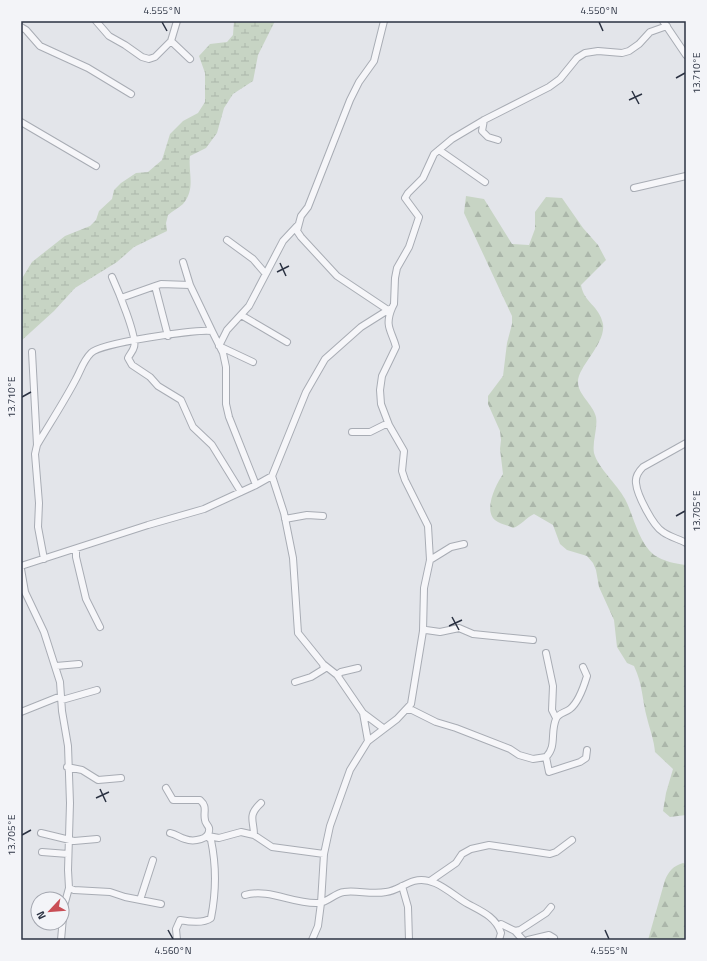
<svg xmlns="http://www.w3.org/2000/svg" width="707" height="961" font-family="'Titillium Web',sans-serif">
  <style>
    .forest { fill: url(#forest-firs) }
    .wetland { fill: url(#wetland-marsh) }
    .lines { fill: none; stroke-linecap: round; stroke-linejoin: round }
    .minor-casing { stroke: #a8acb4; stroke-width: 8 }
    .minor { stroke: #f6f6f9; stroke-width: 6 }
    .ticks { fill: none; stroke: #2b3242; stroke-width: 1.5 }
    .neatline { fill: none; stroke: #2b3242; stroke-width: 1.5 }
    .ticks-label { font-size: 10px; text-anchor: middle; fill: #2b3242 }
  </style>
  <defs>
    <pattern id="forest-firs" width="22" height="20" patternUnits="userSpaceOnUse"><rect width="22" height="20" fill="#c7d4c4"/><path d="M5 1l3.5 6h-7zM16 11l3.5 6h-7z" fill="#abb6aa"/></pattern>
    <pattern id="wetland-marsh" width="20" height="14" patternUnits="userSpaceOnUse"><rect width="20" height="14" fill="#c7d4c4"/><path d="M1 5h8M5 5V1M11 12h8M15 12V8" fill="none" stroke="#abb6aa"/></pattern>
  </defs>
  <rect width="100%" height="100%" fill="#e3e5ea"/>
  <path class="forest" d="M466,196L484,199L512,244L529,245L535,229V212L546,197L562,198L583,228L598,245L606,260L581,285C584,303 599,305 603,324C606,344 578,366 578,382C578,395 593,404 596,417C598,428 592,442 594,453C598,468 617,484 625,499C634,516 638,542 654,555C663,561 676,564 686,565V815L670,817L663,811L666,793L673,769L655,752C654,740 650,730 647,718C642,700 643,685 634,666L627,663L617,647L614,620L599,587L596,570L593,563L587,556L567,550L560,544L553,525L534,514C525,518 522,525 513,528C508,525 503,525 498,522C481,514 496,484 503,474L500,449L501,440L500,431L488,404V396L503,376L507,343L512,324V316L464,213Z
    M683,863L686,864V940H648L665,880C669,871 673,866 683,863Z"/>
  <path class="wetland" d="M234,21H275L258,55L253,81L233,94L224,108L217,133L206,148L190,156C188,173 196,189 183,204C179,208 172,211 168,215L166,223L167,231L134,247L117,262L75,288L54,311L21,341V280L32,262L65,236L90,226L96,220L99,211L112,199L114,190L121,183L136,173L148,172L162,160L170,134L183,121L198,113L205,102V73L199,56L210,44L227,42L233,35Z"/>
  <g class="lines">
    <g class="minor-casing">
      <path id="minor" d="M96,21L109,36L125,45L142,57L149,59L155,57L171,41L177,21
        M663,21L686,55
        M21,27L26,30L40,46L88,68L131,94
        M171,41L190,59
        M484,120L482,131L488,137L498,140
        M21,122L96,166
        M439,150L485,182
        M634,188L686,176
        M227,240L253,259L265,273
        M183,262L190,285L212,331
        M112,277C117,288 138,338 134,347C133,351 130,354 128,358L132,365L150,377L158,386L181,400L193,427L212,445L241,492
        M121,298L155,286
        M392,308L394,304L395,278L397,268L409,247L419,217L405,198L408,193L423,178L434,154L452,139L484,120L549,87L560,79L577,58L585,53L598,51L622,53L629,51L639,44L650,32L667,26
        M241,315L287,342
        M168,336L155,286L161,284L190,285
        M32,352L37,445L35,454L39,503L38,527L44,559
        M253,362L219,346L227,330L249,306L283,241L297,226
        M352,432H370L384,425H389
        M686,443L643,467C639,471 635,476 636,483C637,495 653,526 663,532C670,537 679,539 686,543
        M37,445C50,423 64,402 76,379C81,370 83,361 91,353C100,343 196,329 212,331L223,353L226,367V404L229,417L256,485
        M285,519L307,515L323,516
        M76,549V557L86,599L100,627
        M430,560L451,547L464,544
        M21,566L148,525L204,509L256,485L272,476
        M21,569L25,592L44,632L60,682L62,711L68,746L70,803L68,870L69,888L64,906L61,940
        M423,631L426,630L440,632L459,628L473,634L533,640
        M546,653L553,686L552,710L556,718
        M56,666L79,664
        M337,675L341,672L358,668
        M295,682L311,677L324,669L323,664
        M62,700L97,690
        M407,710H412L436,722L456,728L510,749L519,755L533,759L546,757C557,746 550,733 556,719C558,713 565,713 570,709C579,702 584,686 587,676L583,667
        M21,712L61,696
        M363,713L383,728
        M368,741L363,713L337,675L323,664L298,633L293,558L284,513L272,476L306,392L325,359L361,327L388,310
        M546,757L549,772L580,762L586,758L587,750
        M67,767L82,770L98,780L121,778
        M166,788L173,800H200C208,807 203,812 205,820C205,823 208,825 209,828C211,840 193,842 185,839C180,838 176,834 170,833
        M41,833L74,841L97,839
        M254,835C254,820 247,816 261,803
        M208,836L219,838L241,832L254,835L272,847L324,854
        M42,852L68,854
        M430,881L456,863L462,854L471,849L489,845L550,854L556,852L572,840
        M402,886L408,907L409,940
        M69,888L74,890L110,892L125,897L161,904
        M245,895C270,888 294,905 319,903C328,902 335,893 344,892C357,890 372,895 386,892C396,891 404,884 414,881C434,875 452,895 468,904C481,911 496,917 501,933L499,940
        M140,900L153,860
        M499,926L501,924L515,931L523,940
        M515,931L520,930L546,913L551,907
        M177,940L176,929L180,920C190,922 203,924 211,918C216,893 216,864 211,840L207,836
        M312,940L318,926L321,903L324,854L330,826L350,770L368,741L397,719L411,704L423,631L424,588L430,560L428,526L405,480L402,471L404,451L389,425L381,404L380,390L382,376L396,347C392,331 384,327 392,308L388,310L337,276L301,237L297,231L301,216L308,207L350,100L359,82L374,61L384,21
        M528,940L549,935L554,938"/>
    </g>
    <use href="#minor" class="minor"/>
  </g>
  <path class="ticks" d="M162,22L167,31M599,22L603,31M676,78L685,73M632,91L639,104M629,100L642,94M280,263L286,276M277,272L289,266M22,397L31,392M676,516L685,511M452,617L459,630M449,626L462,620M100,789L106,802M96,798L109,792M22,835L31,830M168,930L173,939M605,930L609,939"/>
  <rect width="707" height="961" fill="none" stroke="#f3f4f8" stroke-width="44"/>
  <g transform="translate(50 911) rotate(244)"><circle r="19" fill="#f3f4f8" stroke="#a3a6af"/>
  <path d="M0-3L7 15L0 10L-7 15Z" fill="#c94e56"/>
  <text y="-6" font-size="11" font-weight="bold" text-anchor="middle" fill="#2b3242">N</text>
  </g>
  <rect x="22" y="22" width="663" height="917" class="neatline"/>
  <g class="ticks-label">
    <text x="162" y="14">4.555°N</text>
    <text x="599" y="14">4.550°N</text>
    <text transform="translate(696 73) rotate(-90)" y="4">13.710°E</text>
    <text transform="translate(11 397) rotate(-90)" y="4">13.710°E</text>
    <text transform="translate(696 511) rotate(-90)" y="4">13.705°E</text>
    <text transform="translate(11 835) rotate(-90)" y="4">13.705°E</text>
    <text x="173" y="954">4.560°N</text>
    <text x="609" y="954">4.555°N</text>
  </g>
</svg>
